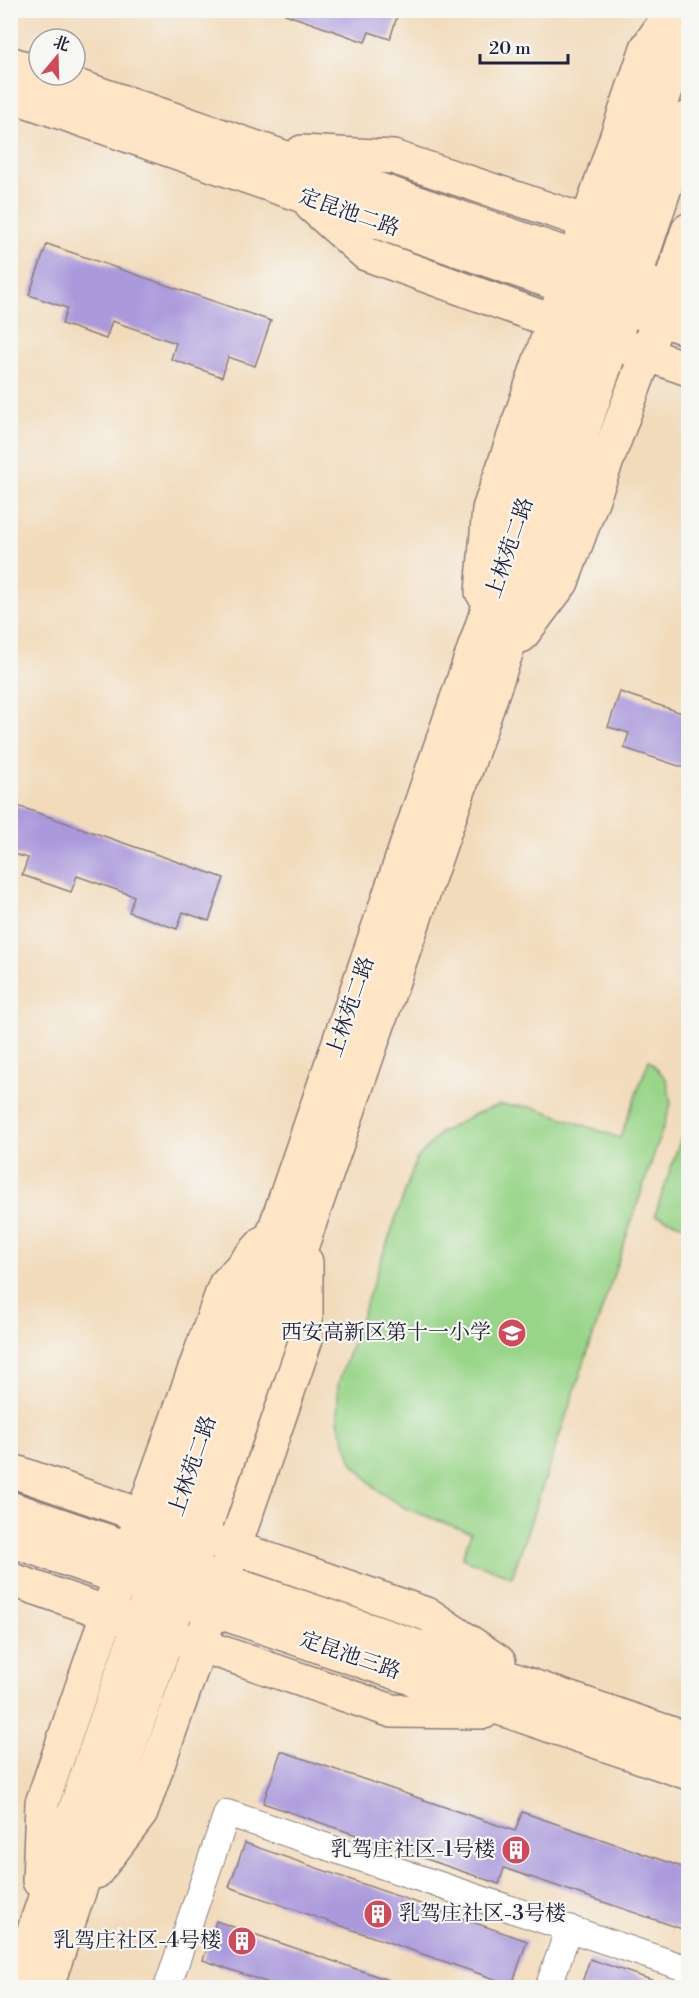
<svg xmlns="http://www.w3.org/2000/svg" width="699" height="1998" font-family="'Libre Bodoni','Noto Serif SC',serif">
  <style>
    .green { fill: #99d589; stroke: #5e7c62; stroke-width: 1.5 }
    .building { fill: #aa9adc }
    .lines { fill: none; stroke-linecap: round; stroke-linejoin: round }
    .street-casing { stroke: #8a7e7b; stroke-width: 28 }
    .secondary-casing { stroke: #8a7e7b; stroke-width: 36 }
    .street { stroke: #fff; stroke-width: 26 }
    .secondary { stroke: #fde5c5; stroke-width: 33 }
    .labels { text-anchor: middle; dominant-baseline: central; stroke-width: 4.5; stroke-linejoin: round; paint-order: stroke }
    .street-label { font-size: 21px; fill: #22223b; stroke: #f6f6f2 }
    .poi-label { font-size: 21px; fill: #22223b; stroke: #f6f6f2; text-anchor: end }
  </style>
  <rect width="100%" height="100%" fill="#f6f6f2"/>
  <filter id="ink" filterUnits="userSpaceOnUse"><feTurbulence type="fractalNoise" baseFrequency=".0167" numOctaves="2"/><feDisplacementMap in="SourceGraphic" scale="12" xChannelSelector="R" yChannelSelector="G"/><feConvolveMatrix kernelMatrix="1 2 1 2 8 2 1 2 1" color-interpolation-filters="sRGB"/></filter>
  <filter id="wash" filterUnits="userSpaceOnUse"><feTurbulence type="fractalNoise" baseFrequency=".008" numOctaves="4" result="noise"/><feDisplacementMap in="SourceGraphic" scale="24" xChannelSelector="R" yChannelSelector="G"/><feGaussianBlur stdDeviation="1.35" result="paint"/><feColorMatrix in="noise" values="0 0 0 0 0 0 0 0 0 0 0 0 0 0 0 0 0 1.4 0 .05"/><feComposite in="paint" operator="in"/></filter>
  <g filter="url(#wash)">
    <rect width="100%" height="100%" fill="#f2dbbb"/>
    <path class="green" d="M649,1060L667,1080L671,1104L512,1577L462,1558L471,1533L405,1508L378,1491L352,1462L338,1421V1384L416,1160L440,1133L475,1114L499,1105L533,1107L620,1138Z
      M688,1117V1227L655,1215Z"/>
    <g id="blocks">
      <path class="building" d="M286,10H399L390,39L369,32L365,42L285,14Z
        M47,244L271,321L255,366L228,357L222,377L171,359L176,343L112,321L106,339L62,324L67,308L29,295Z
        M620,692L688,715V769L624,748L629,733L608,727Z
        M12,804L224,878L209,921L183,912L177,929L129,912L134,896L77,876L71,892L22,875L28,858L10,853V810Z
        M281,1751L515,1831L522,1812L688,1869V1931L504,1868L499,1884L263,1803Z
        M245,1843L527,1941L512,1985L229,1887Z
        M216,1921L409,1987V1988H283L203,1960Z
        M590,1959L672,1987V1988H580Z"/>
    </g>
  </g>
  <g filter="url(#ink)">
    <use href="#blocks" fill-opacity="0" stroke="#8a7e7b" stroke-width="1.5"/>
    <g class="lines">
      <g class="street-casing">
        <path id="street" d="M167,1988L227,1813L688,1969
          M548,1988L569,1928"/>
      </g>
      <g class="secondary-casing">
        <path id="secondary" d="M10,63L39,73
          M45,75L688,296
          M10,95L688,329
          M302,152L393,157L608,229
          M312,206L366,254L574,329
          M626,347L688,369
          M482,592L489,509L647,48L673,10
          M521,636L562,582L646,355L688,230
          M10,1470L163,1523
          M10,1508L688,1739
          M10,1540L688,1773
          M215,1541L429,1615L499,1662
          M10,1579L128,1620
          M179,1638L392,1711L484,1712
          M96,1872L141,1813L255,1488L306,1339V1262
          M39,1881L42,1803L120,1577L225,1285L264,1242
          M14,1988L688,26
          M46,1988L625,308L688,118"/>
      </g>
      <use href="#street" class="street"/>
      <use href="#secondary" class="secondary"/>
    </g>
  </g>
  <defs>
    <g id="school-disc" transform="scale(1.5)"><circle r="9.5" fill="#d1495b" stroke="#f6f6f2"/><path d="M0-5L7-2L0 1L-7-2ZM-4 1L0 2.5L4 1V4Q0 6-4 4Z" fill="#fff"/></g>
    <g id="building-disc" transform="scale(1.5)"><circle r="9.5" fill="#d1495b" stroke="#f6f6f2"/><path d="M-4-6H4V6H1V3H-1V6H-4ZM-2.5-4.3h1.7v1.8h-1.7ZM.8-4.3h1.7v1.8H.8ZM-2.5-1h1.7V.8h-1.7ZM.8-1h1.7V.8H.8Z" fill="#fff"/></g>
  </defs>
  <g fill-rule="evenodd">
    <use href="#school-disc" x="512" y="1333"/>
    <use href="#building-disc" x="516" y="1850"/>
    <use href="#building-disc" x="378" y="1914"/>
    <use href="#building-disc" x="242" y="1941"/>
  </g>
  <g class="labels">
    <g class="street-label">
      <text transform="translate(349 213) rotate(19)">定昆池二路</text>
      <text transform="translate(510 548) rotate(-71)">上林苑二路</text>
      <text transform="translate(351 1007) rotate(-71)">上林苑二路</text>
      <text transform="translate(193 1466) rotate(-71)">上林苑二路</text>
      <text transform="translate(350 1656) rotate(19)">定昆池三路</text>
    </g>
    <g class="poi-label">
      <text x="491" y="1333">西安高新区第十一小学</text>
      <text x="495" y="1850">乳驾庄社区-1号楼</text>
      <text x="399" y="1914" text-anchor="start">乳驾庄社区-3号楼</text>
      <text x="221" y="1941">乳驾庄社区-4号楼</text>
    </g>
  </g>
  <rect width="699" height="1998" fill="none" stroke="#f6f6f2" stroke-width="36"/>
  <g transform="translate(57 57) rotate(19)"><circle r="28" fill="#f6f6f2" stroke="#a1a1a9" stroke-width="1.5"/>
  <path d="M0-4.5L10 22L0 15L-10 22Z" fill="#d1495b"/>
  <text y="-9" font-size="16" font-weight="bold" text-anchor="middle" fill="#22223b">北</text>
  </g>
  <path d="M480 54v9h88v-9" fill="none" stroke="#22223b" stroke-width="3"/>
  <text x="489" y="54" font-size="18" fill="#22223b" stroke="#f6f6f2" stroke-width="4.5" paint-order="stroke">20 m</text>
</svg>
